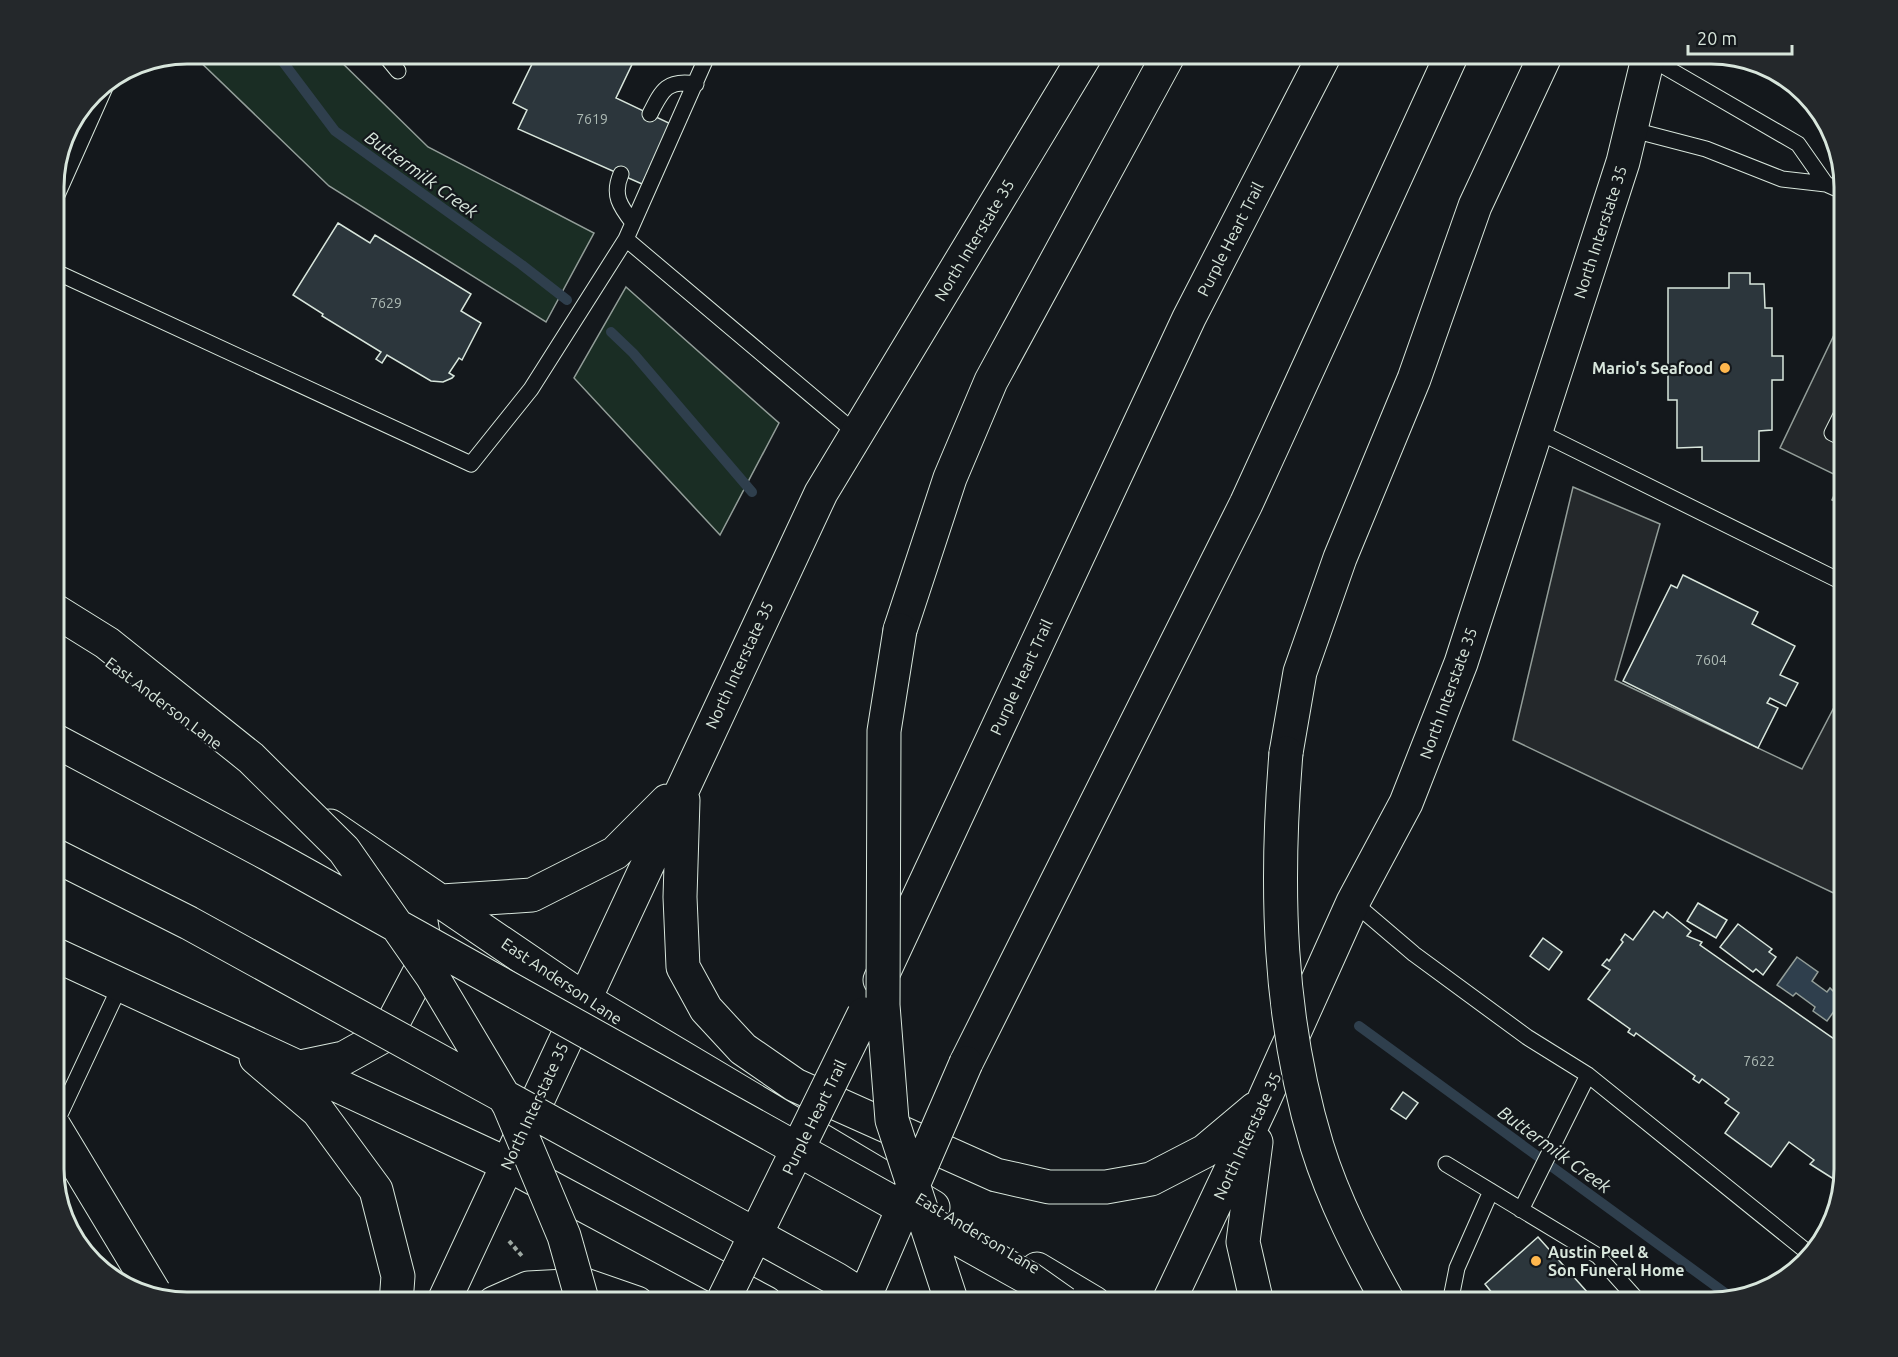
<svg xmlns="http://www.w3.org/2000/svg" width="1898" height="1357" font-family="Ubuntu,sans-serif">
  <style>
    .green { fill: #1a2d24; stroke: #939e99; stroke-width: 1.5 }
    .parking { fill: #24282b; stroke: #939e99; stroke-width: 1.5 }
    .water { fill: #2f3f4d; stroke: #939e99; stroke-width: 1.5 }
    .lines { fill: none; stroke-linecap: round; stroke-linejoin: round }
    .stream { stroke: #2f3f4d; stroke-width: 10 }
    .building { fill: #2c363c; stroke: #d8e6dc; stroke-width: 1.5 }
    .lane-casing { stroke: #d8e6dc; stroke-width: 17 }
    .secondary-casing { stroke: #d8e6dc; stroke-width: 35 }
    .highway-casing { stroke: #d8e6dc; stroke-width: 35 }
    .path { stroke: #9da8a2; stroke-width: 4; stroke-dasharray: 4.5 3; stroke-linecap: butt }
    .lane { stroke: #14181c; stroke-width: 15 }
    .secondary { stroke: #14181c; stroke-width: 33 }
    .highway { stroke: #14181c; stroke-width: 33 }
    .highway-bridge-casing { stroke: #d8e6dc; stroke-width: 35; stroke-linecap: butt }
    .highway-bridge { stroke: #14181c; stroke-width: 33 }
    .poi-dot { fill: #ffb74d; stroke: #14181c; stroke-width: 2 }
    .labels { text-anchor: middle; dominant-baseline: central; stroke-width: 4.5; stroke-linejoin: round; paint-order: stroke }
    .number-label { font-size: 14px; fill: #adbab4 }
    .street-label { font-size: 16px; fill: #d8e6dc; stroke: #14181c }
    .poi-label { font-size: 16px; font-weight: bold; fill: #d8e6dc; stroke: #14181c; text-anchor: end }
    .water-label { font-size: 18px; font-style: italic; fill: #d8e6dc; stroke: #14181c }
    .rim { fill: none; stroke: #d8e6dc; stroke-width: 3 }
  </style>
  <rect width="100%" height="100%" fill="#14181c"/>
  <path class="green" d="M192,54H333L428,147L594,233L546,322L329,186Z
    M626,287L779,423L720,535L574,378Z"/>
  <path class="parking" d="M1844,314V506L1832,500L1842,478L1780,448Z
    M1573,487L1660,524L1615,680L1802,769L1844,688V898L1513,740Z"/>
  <path class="water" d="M1797,957L1818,972L1812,981L1827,992L1830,988L1842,1000L1827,1021L1813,1011L1815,1007L1796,993L1793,996L1777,985Z"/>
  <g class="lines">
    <path class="stream" d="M277,54L335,131L522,265L567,300
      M611,332L633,353L752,492
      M1359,1026L1732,1298"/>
  </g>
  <path class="building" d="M537,54H637L616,98L671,124L642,184L518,129L527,110L513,103Z
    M338,223L370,243L375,235L471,294L461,311L481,323L462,360L459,358L449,373L454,376L452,378L443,382L431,381L387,355L382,363L376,359L381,352L322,316L323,314L293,295Z
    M1729,273H1750V284H1764L1765,308H1772V356H1783V380H1772V430L1759,431V461H1702V447L1677,448V400H1668V288H1729Z
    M1683,575L1758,612L1752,624L1795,646L1780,675L1798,683L1786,706L1770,698L1767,703L1778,708L1758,748L1623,681L1671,585L1677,588Z
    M1698,903L1727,920L1716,938L1687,921Z
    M1654,911L1663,918L1667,912L1691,931L1687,936L1702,942L1700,945L1844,1046V1170L1840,1183L1810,1164L1814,1160L1789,1142L1771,1167L1725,1133L1739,1113L1725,1103L1729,1099L1702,1079L1699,1083L1693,1079L1695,1076L1636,1033L1634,1036L1628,1032L1630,1029L1588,999L1610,970L1602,965L1607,959L1609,961L1623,942L1621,940L1625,934L1633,940Z
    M1738,924L1772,949L1769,952L1776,957L1763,975L1756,969L1753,972L1720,947Z
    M1543,938L1562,952L1549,970L1530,956Z
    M1403,1092L1418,1103L1406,1119L1391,1109Z
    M1538,1237L1597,1303H1500L1485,1284Z"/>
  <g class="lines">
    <g class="lane-casing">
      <path id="lane" d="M384,54L398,71
        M1648,57L1798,144L1826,184
        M650,114C662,90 667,79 696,84
        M1633,130L1706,149L1782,179L1826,184L1844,192
        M621,174C612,195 620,206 633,223
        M54,202L107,83
        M626,239L708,54
        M54,271L471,464L531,389L626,239L857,434
        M1844,409L1832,433L1844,439
        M1535,430L1844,583
        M1353,902L1414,954L1527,1037L1588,1075L1811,1255
        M54,1127L121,984
        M1446,1164L1598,1256L1640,1303
        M1521,1210L1588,1075
        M1450,1303L1457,1268L1491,1191"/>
    </g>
    <g class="secondary-casing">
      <path id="secondary" d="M683,800L680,897L683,967L706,1009L743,1049L795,1085L996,1175L1049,1187H1106L1151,1179L1205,1151L1255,1109
        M330,826L584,999L933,1207
        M442,901L532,895L615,853L667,801
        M54,954L507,1164L766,1303
        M256,1058L318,1111L376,1190L398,1276L396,1303
        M301,1067L344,1058L387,1034L427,958L419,910L392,880
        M1256,1142L1243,1242L1257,1303
        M1037,1269L1094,1303
        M443,1303L821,493L1086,54
        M494,1303L528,1288L585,1285L637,1303
        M1168,1303L1263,1102L1353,902L1406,803L1461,663L1623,162L1649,54"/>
    </g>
    <g class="highway-casing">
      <path id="highway" d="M900,630L950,478L991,381L1169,54
        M1286,753L1300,672L1340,558L1414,379L1475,206L1546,54
        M880,980L1189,318L1325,54
        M966,1063L1246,504L1452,54"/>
    </g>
    <path class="path" d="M509,1241L522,1256"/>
    <use href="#lane" class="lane"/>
    <use href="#secondary" class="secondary"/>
    <use href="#highway" class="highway"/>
    <g class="highway-bridge-casing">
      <path id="highway-bridge" d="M54,610L107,643L251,758L344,850L432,976L509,1105L564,1236L583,1303
        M900,630L884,731L883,1005L892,1120L952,1303
        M54,740L270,855L1030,1279L1064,1303
        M1286,753C1275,886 1278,1018 1317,1146C1334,1201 1361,1253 1389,1303
        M54,855L189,923L836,1279L874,1303
        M54,1126L154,1292
        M722,1303L864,1014
        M862,1303L966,1063"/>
    </g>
    <use href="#highway-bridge" class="highway-bridge"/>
  </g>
  <g class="poi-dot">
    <circle cx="1725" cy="368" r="6"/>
    <circle cx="1536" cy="1261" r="6"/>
  </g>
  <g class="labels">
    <g class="number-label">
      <text x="592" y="119">7619</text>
      <text x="386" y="303">7629</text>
      <text x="1711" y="660">7604</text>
      <text x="1759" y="1061">7622</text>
    </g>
    <g class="street-label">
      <text transform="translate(1600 232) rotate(-72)">North Interstate 35</text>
      <text transform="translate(1230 239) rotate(-63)">Purple Heart Trail</text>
      <text transform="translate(974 240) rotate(-59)">North Interstate 35</text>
      <text transform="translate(739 665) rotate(-65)">North Interstate 35</text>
      <text transform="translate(1021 677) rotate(-65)">Purple Heart Trail</text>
      <text transform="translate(1448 693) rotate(-70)">North Interstate 35</text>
      <text transform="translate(164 703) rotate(37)">East Anderson Lane</text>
      <text transform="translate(562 981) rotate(34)">East Anderson Lane</text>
      <text transform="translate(534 1106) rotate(-65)">North Interstate 35</text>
      <text transform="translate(814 1117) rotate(-64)">Purple Heart Trail</text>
      <text transform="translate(1247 1136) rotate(-65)">North Interstate 35</text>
      <text transform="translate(978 1233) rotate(31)">East Anderson Lane</text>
    </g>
    <g class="poi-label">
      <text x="1713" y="368">Mario's Seafood</text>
      <text x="1548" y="1252" text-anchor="start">Austin Peel &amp;<tspan x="1548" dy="18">Son Funeral Home</tspan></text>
    </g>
    <g class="water-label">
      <text transform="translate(422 174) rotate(36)">Buttermilk Creek</text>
      <text transform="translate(1555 1149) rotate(36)">Buttermilk Creek</text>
    </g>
  </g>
  <path d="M0 0H1898V1357H0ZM187 64H1711A123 123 0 0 1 1834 187V1169A123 123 0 0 1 1711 1292H187A123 123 0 0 1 64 1169V187A123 123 0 0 1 187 64Z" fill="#24282b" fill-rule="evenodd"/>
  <path class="rim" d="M187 64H1711A123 123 0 0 1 1834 187V1169A123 123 0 0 1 1711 1292H187A123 123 0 0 1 64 1169V187A123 123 0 0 1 187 64Z"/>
  <path d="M1688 45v9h104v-9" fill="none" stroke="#d8e6dc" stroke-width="3"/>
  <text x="1697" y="45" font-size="18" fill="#d8e6dc" stroke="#14181c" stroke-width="4.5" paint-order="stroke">20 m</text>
</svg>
